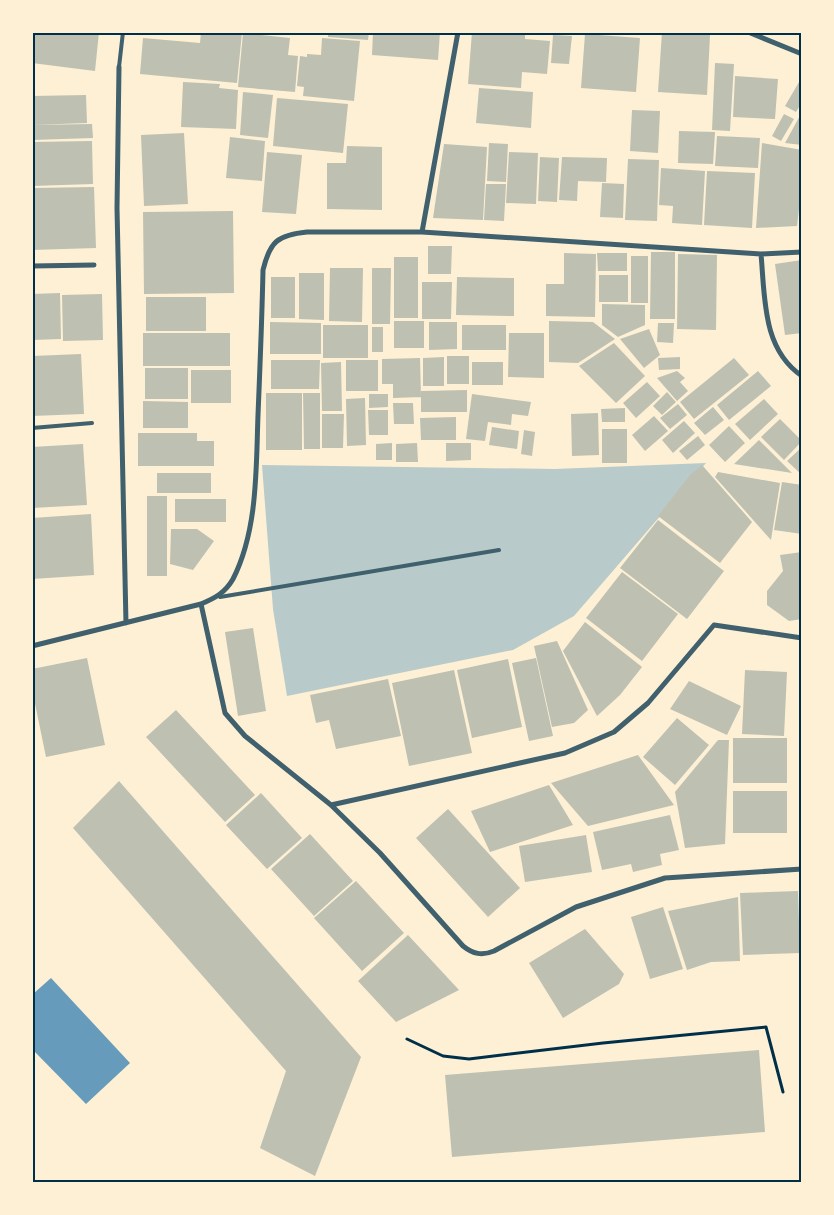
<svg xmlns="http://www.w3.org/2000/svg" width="834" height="1215" font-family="'Fira Sans Condensed',sans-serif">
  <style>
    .green { fill: #b9caca }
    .water { fill: #669bbc }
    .building { fill: #bec0b2 }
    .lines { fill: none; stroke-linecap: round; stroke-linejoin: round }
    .path { stroke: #003049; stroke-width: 3 }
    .service { stroke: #3f606c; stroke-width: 4 }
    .minor { stroke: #3f606c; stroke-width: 5 }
    .neatline { fill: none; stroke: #003049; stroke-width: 2 }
  </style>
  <rect width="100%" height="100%" fill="#fdf0d5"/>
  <path class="green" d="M706,463L574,616L513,650L287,696L273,609L262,465L555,469Z"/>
  <path class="water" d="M51,978L130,1063L86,1104L33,1050V994Z"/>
  <path class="building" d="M32,32H99L95,71L32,63Z
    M201,32H242L237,83L140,74L143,38L200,43Z
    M328,32H369L368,40L328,37Z
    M373,32H440L438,60L372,55Z
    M472,32H525V39L550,41L547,74L522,72L521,88L468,84Z
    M662,32L710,35L707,95L658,92Z
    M243,33L290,38L288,55L298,56L295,92L238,87Z
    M585,34L640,38L636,92L581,88Z
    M553,35L572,36L569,64L551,63Z
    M322,38L360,41L354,101L303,96L304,87L297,86L300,56L307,57V54L321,55Z
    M715,63L734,64L730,131L712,130Z
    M735,76L778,79L775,119L733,117Z
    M802,77V102L796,112L785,106Z
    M183,82L220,84L219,88L238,90L236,129L181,127Z
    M479,88L533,92L531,128L476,123Z
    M243,92L273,95L268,138L240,135Z
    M86,95L87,123L32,125V96Z
    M277,98L348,104L343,153L273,146Z
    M632,110L660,111L658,153L630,151Z
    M802,112V145L785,143Z
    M784,114L794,119L781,141L772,136Z
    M92,124L93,138L32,140V125Z
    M679,131L715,132L713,164L678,163Z
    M184,133L188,204L144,206L141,135Z
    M717,136L760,138L758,168L715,166Z
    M230,137L265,141L262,181L226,178Z
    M92,141L93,184L32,186V142Z
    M489,143L508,144L506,182L487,181Z
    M762,143L802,150V183L797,226L756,228Z
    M444,144L487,147L483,220L433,218Z
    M347,146L382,147V210L327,209V163H346Z
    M267,152L302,155L296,214L262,212Z
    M509,152L538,153L536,204L506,203Z
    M540,157L559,158L557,202L538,201Z
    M562,157L607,158L606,182L578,181L577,201L559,200Z
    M628,159L659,160L657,221L625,220Z
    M661,168L705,171L702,225L672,223L673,206L659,205Z
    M707,171L755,173L752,228L704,225Z
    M602,183L624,184L623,218L600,217Z
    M486,184H506L504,221L484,220Z
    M94,187L96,248L32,250V188Z
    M233,211L234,293L144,294L143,212Z
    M428,246H452L451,274H428Z
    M651,252H675V319H650Z
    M564,253L596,254L595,317L546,316V284H564Z
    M597,253H627V271H598Z
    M678,254L717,255L716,330L677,329Z
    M631,256H648V303H631Z
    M394,257H418V318H394Z
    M802,260V333L785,335L775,264Z
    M330,268H363L362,322L329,321Z
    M372,268H391L390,324H372Z
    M299,273H324V320L299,319Z
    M599,275H628V302H599Z
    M271,277H295V318H271Z
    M457,277L514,278V316L456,315Z
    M422,282H452L451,319H422Z
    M60,293L61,339L32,340V294Z
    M102,294L103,340L63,341L62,295Z
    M146,297H206V331H146Z
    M602,304L645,305V325L618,337L602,325Z
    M394,321H424V348H394Z
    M549,321L593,322L615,339L578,363L549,362Z
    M270,322L321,323V354H270Z
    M429,322H457V349L429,350Z
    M658,323H674L673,343L657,342Z
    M323,325H368V358H323Z
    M462,325H506V350H462Z
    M372,327H383V352H372Z
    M649,329L660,355L644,368L620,339Z
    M143,333H230V366H143Z
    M509,333H544V378L508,377Z
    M614,343L645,376L616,403L579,366Z
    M81,354L84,414L32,416V356Z
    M447,356H469V384H447Z
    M444,357V386H423V358Z
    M680,357V369L659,370L658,358Z
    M420,358L421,397L393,398V384H382V359Z
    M734,358L749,375L694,419L680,402Z
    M271,360H320L319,389H271Z
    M346,360H378V391H346Z
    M341,362L342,411H322L321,363Z
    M472,362H503V385H472Z
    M145,368H188V399H145Z
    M191,370H231V403H191Z
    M677,371L685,378L680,382L688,391L677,401L657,378Z
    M758,371L771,386L729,420L717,405Z
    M647,382L660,396L636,418L623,403Z
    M467,390V412H421V391Z
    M667,392L676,402L662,415L653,406Z
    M266,393H302V450H266Z
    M303,393H320V449H304Z
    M369,394H388V407L369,408Z
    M472,394L531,402L528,416L512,414L511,425L488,422L485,441L466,439Z
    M365,398L366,445L347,446L346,399Z
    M764,399L778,414L750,440L735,424Z
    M143,401L188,402V428H143Z
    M393,403H413L414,424H394Z
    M678,404L687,415L670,429L660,418Z
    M713,407L724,420L705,435L694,423Z
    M625,408V422H602L601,409Z
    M368,410H388V435H369Z
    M598,413L599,455L572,456L571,414Z
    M322,414H344L343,448H322Z
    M654,416L668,431L645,451L632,435Z
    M456,417V440H421L420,418Z
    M780,419L802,441L784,460L761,437Z
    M684,421L695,433L673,453L662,440Z
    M729,426L745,443L725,462L709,445Z
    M492,427L519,431L517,449L489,445Z
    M602,429H627V463H602Z
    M524,430L535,432L532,456L521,454Z
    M138,433H197V441H214V466H138Z
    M698,436L705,445L687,460L679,451Z
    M759,440L792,473L734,464Z
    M392,443V460H376V444Z
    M417,443L418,462H396V444Z
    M446,443H471V460L446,461Z
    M83,444L87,505L32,508V447Z
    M802,447V475L787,461Z
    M702,465L752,522L720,563L658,516L690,475Z
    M718,472L780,483L771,540L715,477Z
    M157,473H211V493H157Z
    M782,482L802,485V534L774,530Z
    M147,496H167V576H147Z
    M175,499H226V522H175Z
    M91,514L94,575L32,579V518Z
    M658,520L724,571L687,619L620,568Z
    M171,529H197L214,541L193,570L170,564Z
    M802,552V619L789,621L767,605V591L783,571L780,555Z
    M622,572L678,614L642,661L586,618Z
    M585,622L642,667L620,695L597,716L563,651Z
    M253,628L266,711L238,716L225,632Z
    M557,641L588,710L574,723L552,727L534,646Z
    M87,658L105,745L46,757L32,689V669Z
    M536,658L553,736L529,741L512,663Z
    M508,659L522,727L472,738L457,670Z
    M454,670L472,753L409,766L392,683Z
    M745,670L787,672L784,736L742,734Z
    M388,679L401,736L336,749L329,720L316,723L310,695Z
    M689,681L741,706L727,735L670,709Z
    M176,710L255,795L225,822L146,737Z
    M677,718L709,745L675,785L643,757Z
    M733,738H787V783H733Z
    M718,740H729L725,844L685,848L675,792Z
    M638,755L674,805L588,826L551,783Z
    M119,781L361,1057L315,1176L260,1148L286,1071L73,828Z
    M549,785L573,825L490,852L471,811Z
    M733,791H787V833H733Z
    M261,793L302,838L267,869L226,825Z
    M448,809L520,888L488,917L416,838Z
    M670,815L679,850L660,854L662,865L633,872L631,864L602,870L593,832Z
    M310,834L353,881L314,916L271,869Z
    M586,835L592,872L525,882L519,846Z
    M356,881L404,933L362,971L314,918Z
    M798,891L800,953L743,955L740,893Z
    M738,897L740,961L711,962L687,970L668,911Z
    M663,907L683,969L650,979L631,917Z
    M585,929L624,974L619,984L563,1018L529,963Z
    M408,935L459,990L396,1022L358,981Z
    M759,1050L765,1132L452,1157L445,1075Z"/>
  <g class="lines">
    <path class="path" d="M407,1039L443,1056L469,1059L603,1043L766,1027L783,1092"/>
    <path class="service" d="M119,67L123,32
      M32,428L92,423
      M220,597L499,550"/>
    <path class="minor" d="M748,32L802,54
      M119,67L117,208L126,623
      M422,232L458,32
      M761,254C765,297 762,349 802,376
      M32,266L94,265
      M201,604L225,713L245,736L331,805L565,753L614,732L648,703L714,625L802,638
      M32,646L201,604C215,598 225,593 233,579C258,530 256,468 258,415C260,367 262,318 263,270C270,241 278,235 307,232H422L761,254L802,252
      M331,805L380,853L463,946C473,954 482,956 494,951L576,907L665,878L802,869"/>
  </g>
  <rect width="834" height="1215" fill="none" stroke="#fdf0d5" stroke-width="68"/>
  <rect x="34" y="34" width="766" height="1147" class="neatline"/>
</svg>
